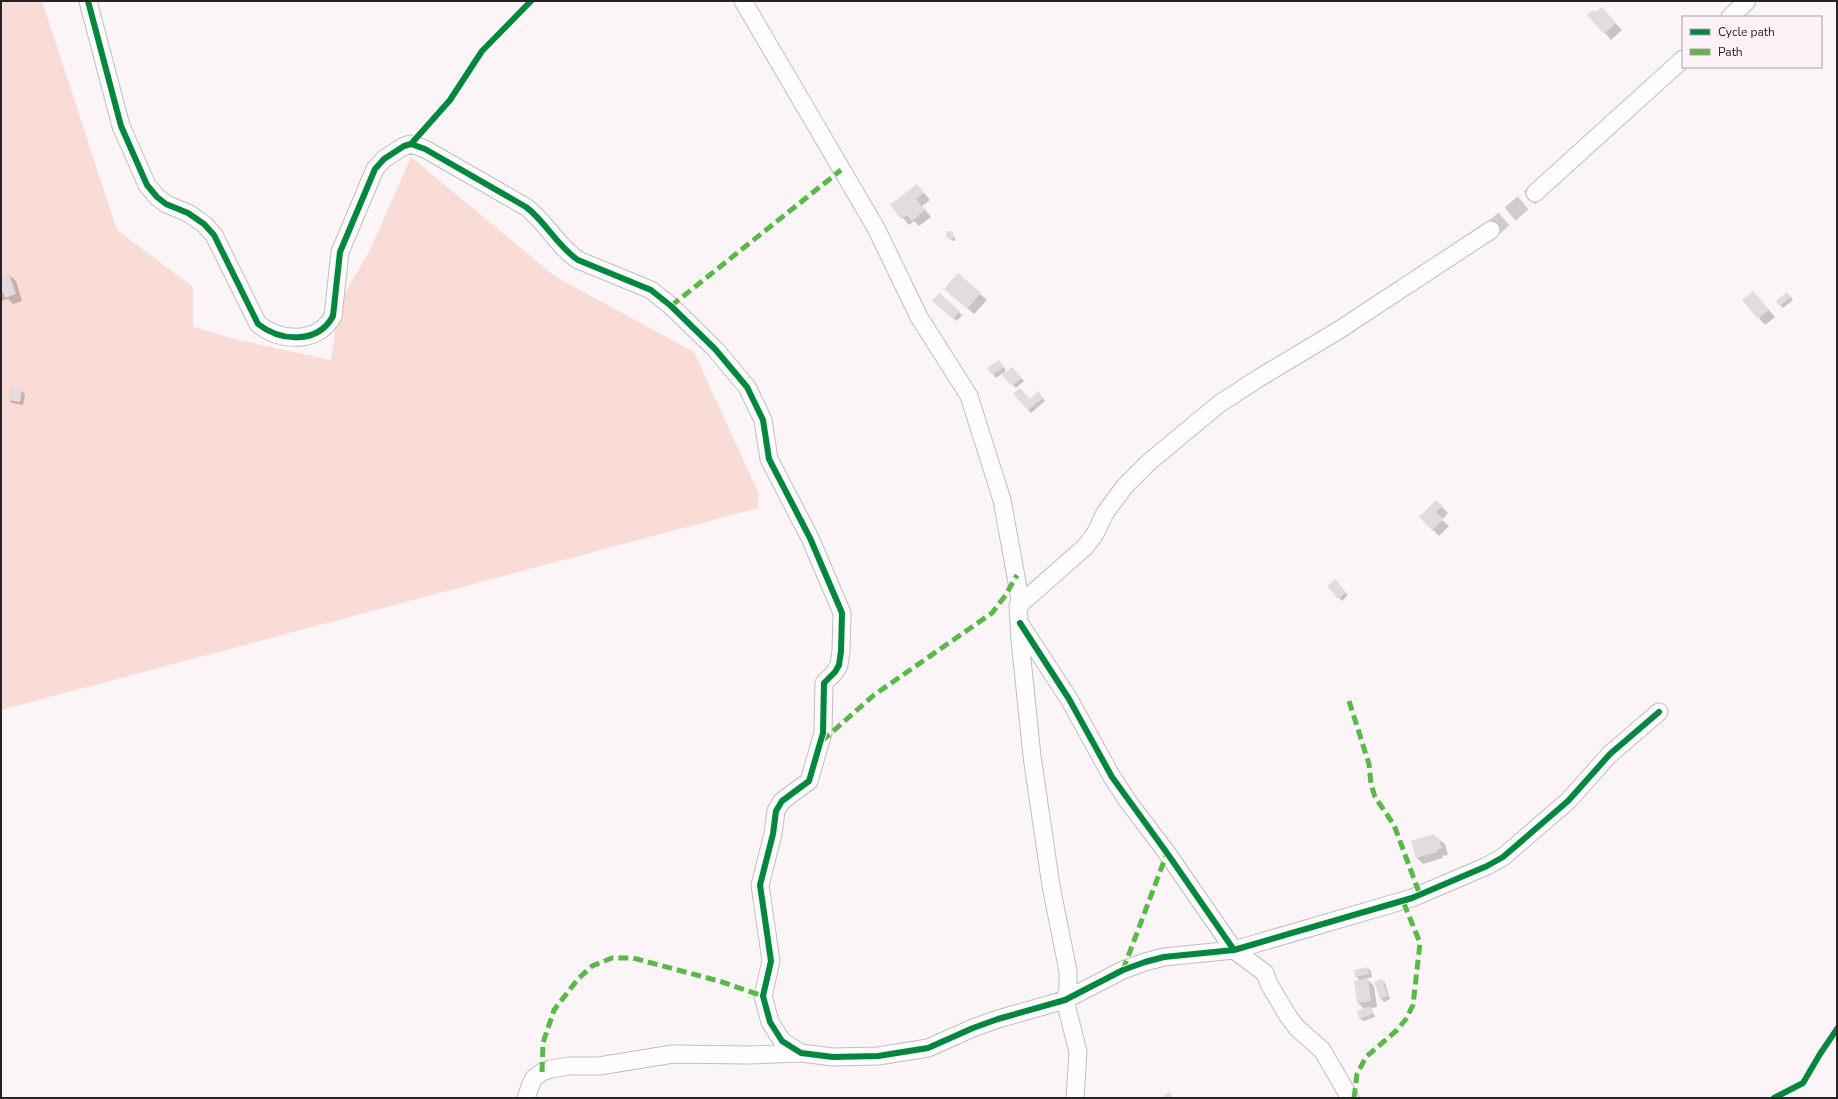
<svg xmlns="http://www.w3.org/2000/svg" width="1838" height="1099" font-family="'Nunito Sans',sans-serif">
  <style>
    .green { fill: #f9dcd6 }
    .shadow { fill: #0003 }
    .building { fill: #e2dcde }
    .lines { fill: none; stroke-linecap: round; stroke-linejoin: round }
    .minor-tunnel { stroke: #d1cbce; stroke-width: 17; stroke-dasharray: 17 8; stroke-linecap: butt }
    .minor-casing { stroke: #c2bdc0; stroke-width: 19 }
    .minor { stroke: #fefefe; stroke-width: 17 }
    .quiet { stroke: #58b947; stroke-width: 5; stroke-dasharray: 10 5; stroke-linecap: butt }
    .cycleway-casing { stroke: #fef2f9; stroke-width: 8 }
    .cycleway { stroke: #00873e; stroke-width: 6 }
  </style>
  <rect width="100%" height="100%" fill="#fbf5f8"/>
  <path class="green" d="M1,1H42L117,230L193,287V327L238,340L331,360L339,303L370,250L411,157L556,277L694,352L759,494L758,508L1,710Z"/>
  <path class="shadow" d="M1596,14L1608,15L1622,30L1611,40L1605,33Z
    M917,185L930,200L922,206L931,217L919,226L914,221L909,225L891,205Z
    M951,232L956,240L952,241L947,234Z
    M9,275L16,281L22,301L13,304L8,299L1,301V277Z
    M1753,292L1775,317L1765,325L1759,318Z
    M939,294L962,315L957,321L937,304Z
    M980,294L987,300L974,314L952,295Z
    M1790,296L1793,300L1783,308L1780,305Z
    M1002,364L1006,371L996,378L989,368Z
    M1011,368L1024,381L1016,388L1004,375Z
    M22,391L25,394L23,405L12,403L9,400Z
    M1041,396L1045,401L1031,413L1028,410L1030,400Z
    M1436,501L1448,513L1442,520L1449,526L1439,536L1420,517Z
    M1335,581L1348,595L1342,601L1328,586Z
    M1433,835L1445,844L1448,855L1442,856L1443,858L1423,864L1417,858Z
    M1368,968L1371,971L1372,977L1366,978L1374,986L1377,1007L1371,1008L1375,1017L1363,1021L1360,1018L1364,1009L1358,1003L1360,981L1356,976Z
    M1382,980L1385,983L1390,999L1384,1002L1381,999L1375,982Z"/>
  <path class="building" d="M1602,7L1616,23L1604,34L1587,15L1593,10L1595,12Z
    M917,184L924,193L916,199L925,210L912,221L907,215L901,219L890,205Z
    M946 235a4 4 0 1 1 8 0a4 4 0 1 1-8 0Z
    M958,273L981,293L967,309L944,289Z
    M9,274L16,294L5,298L3,292H1V276Z
    M1753,291L1769,310L1758,319L1742,300Z
    M1787,292L1791,297L1779,306L1776,301Z
    M939,293L960,311L953,319L932,301Z
    M999,360L1004,367L992,375L987,368Z
    M1012,367L1022,378L1012,386L1002,375Z
    M11,387L22,390L20,402L8,400Z
    M1020,388L1030,399L1038,391L1043,398L1028,410L1013,394Z
    M1436,500L1443,506L1436,512L1443,519L1432,530L1419,517Z
    M1335,579L1346,592L1338,599L1327,586Z
    M1433,834L1434,838L1438,837L1442,848L1437,850V852L1416,858L1411,841Z
    M1368,967L1369,974L1355,977L1354,970Z
    M1368,978L1371,1001L1357,1003L1354,981Z
    M1382,979L1388,996L1380,999L1374,982Z
    M1370,1006L1373,1014L1359,1019L1357,1011Z
    M1170,1092L1173,1098H1160Z"/>
  <g class="lines">
    <path class="minor-tunnel" d="M1491,230L1535,193"/>
    <g class="minor-casing">
      <path id="minor" d="M88,1L121,126L147,185L157,197L166,204L188,213L204,224L214,235L258,324C281,342 318,344 333,316L340,252L375,169L384,159L404,146L411,144L425,149L526,207C546,222 557,246 578,260L651,290L671,306L715,349L747,387L763,420L769,459L810,538L842,613L841,651L839,665L835,672L824,683L823,733L809,781L782,801L776,811L773,834L760,885L771,961L763,996L770,1022L782,1041L801,1053L833,1057L878,1056L928,1048L973,1028L998,1019L1065,1000L1123,970L1145,962L1164,957L1234,950L1412,898L1487,866L1503,857L1568,801L1610,754L1659,712
        M743,1L876,228L919,317L969,396L1002,500L1020,599L1018,606L1020,640L1032,756L1051,886L1068,971V990L1065,1000L1078,1052L1075,1098
        M1730,17L1747,1
        M1535,193L1683,59
        M1018,606L1085,547L1095,534L1105,513L1125,486L1148,463L1219,404L1259,378L1339,330L1491,230
        M1020,624L1069,699L1112,777L1127,800L1167,853L1234,950L1265,973L1269,984L1288,1016L1297,1028L1322,1050L1350,1098
        M526,1098L531,1084L534,1078L542,1072L551,1069L569,1066H599L673,1054L748,1055L801,1053"/>
    </g>
    <use href="#minor" class="minor"/>
    <path class="quiet" d="M671,306L841,170
      M1349,701L1369,764L1371,784L1375,797L1394,825L1420,895
      M822,741L874,695L992,613L1005,596L1017,575
      M1123,970L1167,853
      M542,1072L543,1043L554,1010L578,979L592,966L612,958H633L719,981L763,996
      M1354,1098L1357,1074L1366,1057L1397,1030L1406,1019L1413,1005L1420,943L1403,901"/>
    <g class="cycleway-casing">
      <path id="cycleway" d="M88,1L121,126L147,185L157,197L166,204L188,213L204,224L214,235L258,324C281,342 318,344 333,316L340,252L375,169L384,159L404,146L411,144L425,149L526,207C546,222 557,246 578,260L651,290L671,306L715,349L747,387L763,420L769,459L810,538L842,613L841,651L839,665L835,672L824,683L823,733L809,781L782,801L776,811L773,834L760,885L771,961L763,996L770,1022L782,1041L801,1053L833,1057L878,1056L928,1048L973,1028L998,1019L1065,1000L1123,970L1145,962L1164,957L1234,950L1412,898L1487,866L1503,857L1568,801L1610,754L1659,712
        M411,144L450,100L482,51L531,1
        M1020,623L1069,699L1112,777L1167,853L1234,950
        M1774,1098L1803,1083L1820,1054L1837,1029"/>
    </g>
    <use href="#cycleway" class="cycleway"/>
  </g>
  <rect width="1838" height="1099" fill="none" stroke="#282226" stroke-width="4"/>
  <rect x="1682" y="16" width="140" height="52" fill="#fef2f9" stroke="#a89fa5"/>
  <rect x="1690" y="29" width="20" height="6" fill="#00873e" stroke="#a89fa5"/>
  <text x="1718" y="36" font-size="12" fill="#282226">Cycle path</text>
  <rect x="1690" y="49" width="20" height="6" fill="#58b947" stroke="#a89fa5"/>
  <text x="1718" y="56" font-size="12" fill="#282226">Path</text>
</svg>
